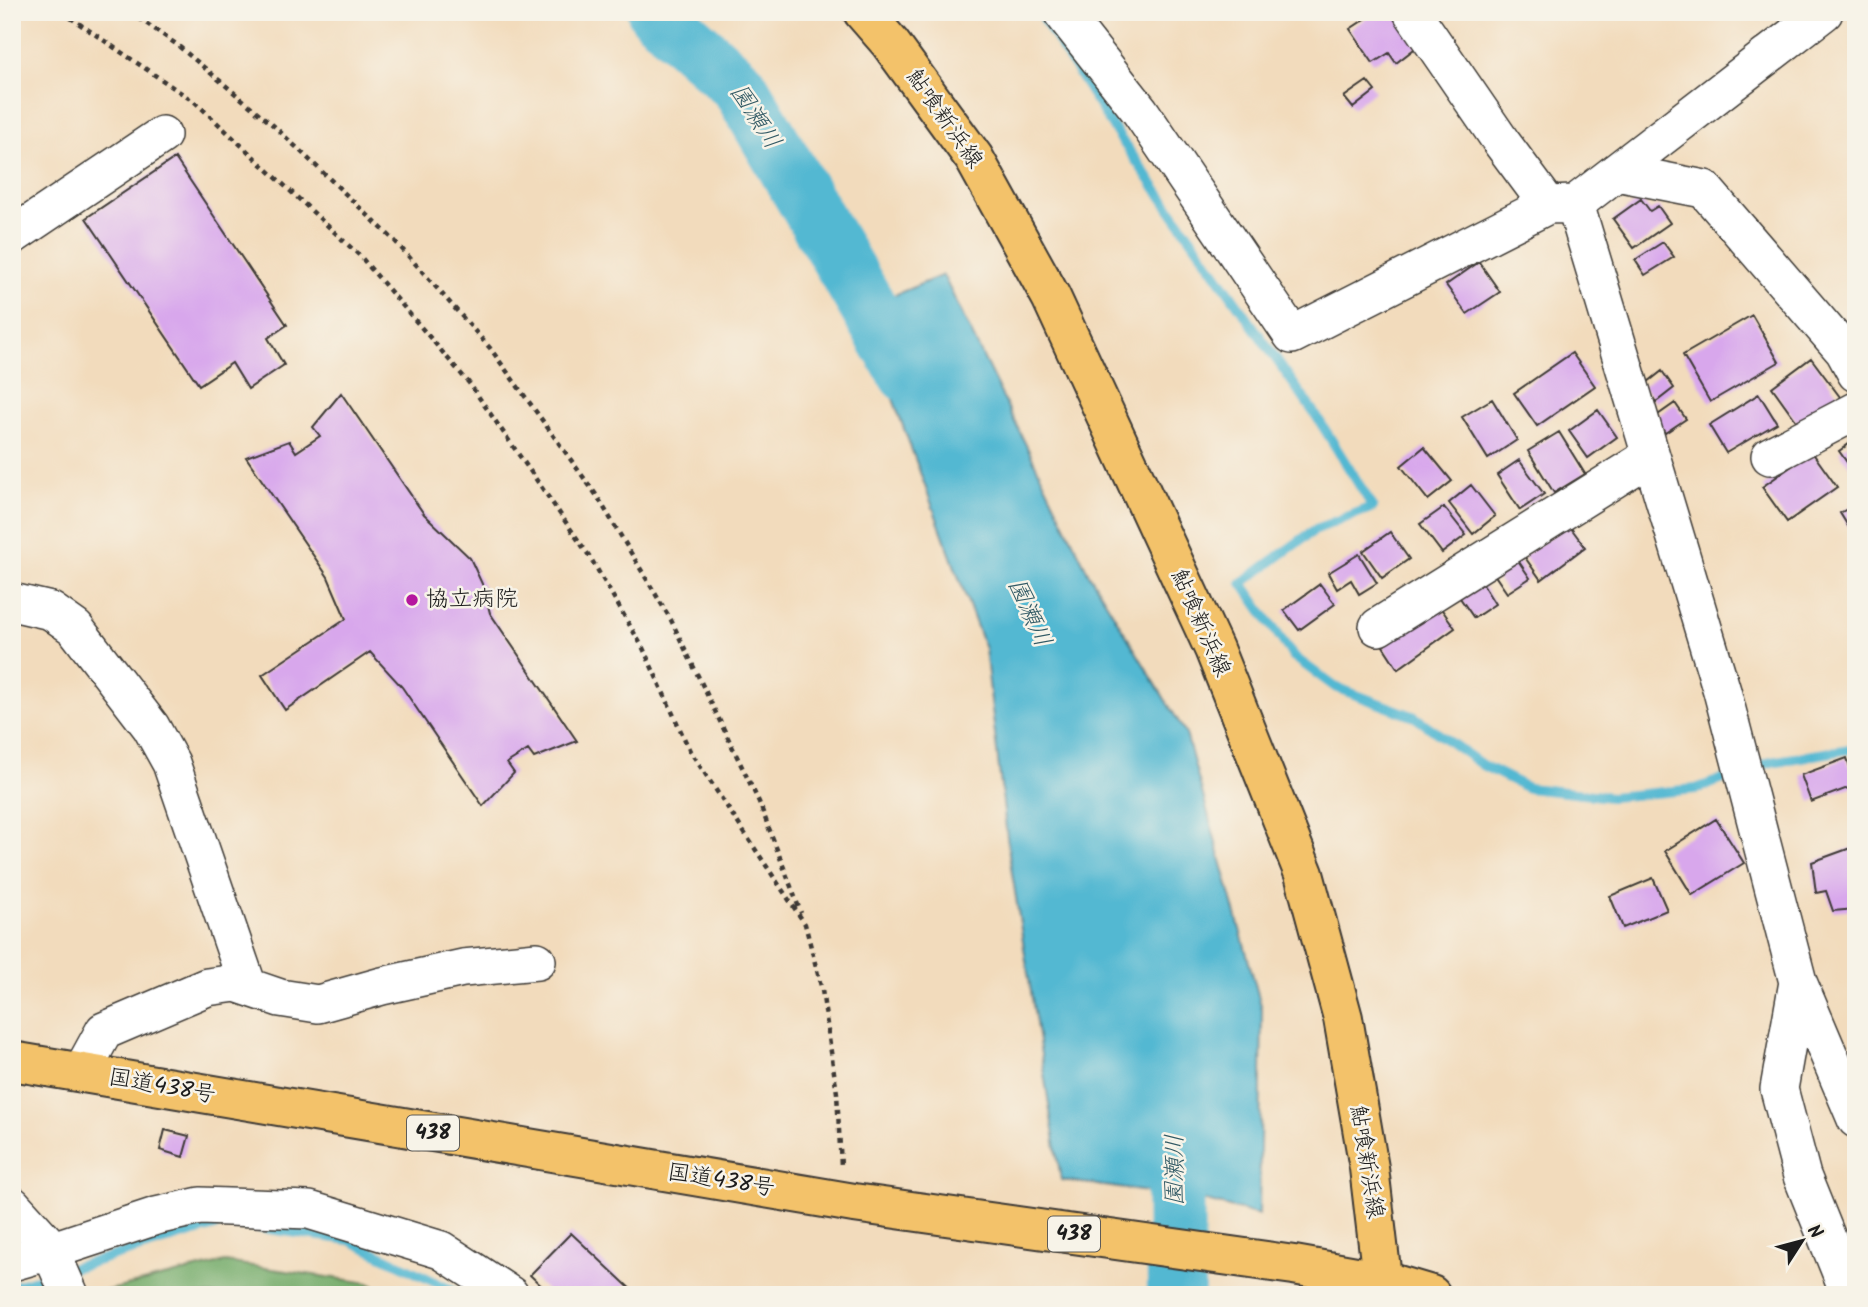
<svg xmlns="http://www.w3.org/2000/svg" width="1868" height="1307" font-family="Kalam,'Klee One',sans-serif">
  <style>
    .forest { fill: #74ac6a; stroke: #486443; stroke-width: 2 }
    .water { fill: #53b8d2; stroke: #386a77; stroke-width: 2 }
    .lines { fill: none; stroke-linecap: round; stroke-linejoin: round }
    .stream { stroke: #53b8d2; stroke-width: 10 }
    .river { stroke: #53b8d2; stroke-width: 58 }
    .building { fill: #d8a7ec }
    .minor-casing { stroke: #3c3934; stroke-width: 40 }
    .major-casing { stroke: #3c3934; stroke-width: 42 }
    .highway-casing { stroke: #3c3934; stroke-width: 42 }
    .path { stroke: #3c3934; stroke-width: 4.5; stroke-dasharray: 5 5; stroke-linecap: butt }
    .minor { stroke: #fff; stroke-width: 37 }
    .major { stroke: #f3c26a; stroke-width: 38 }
    .highway { stroke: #f3c26a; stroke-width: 38 }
    .poi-dot { fill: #b5179e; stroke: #f7f3e8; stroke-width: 2.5 }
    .labels { text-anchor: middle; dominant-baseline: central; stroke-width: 5; stroke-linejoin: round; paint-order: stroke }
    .shield { fill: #f7f3e8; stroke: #5e5c59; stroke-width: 2 }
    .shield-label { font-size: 21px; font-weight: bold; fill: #1c1c1c }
    .street-label { font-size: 23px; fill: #1c1c1c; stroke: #f7f3e8 }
    .poi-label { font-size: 23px; fill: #1c1c1c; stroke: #f7f3e8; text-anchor: start }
    .water-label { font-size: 24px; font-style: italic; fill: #325a65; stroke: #f7f3e8 }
  </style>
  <rect width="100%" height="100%" fill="#f7f3e8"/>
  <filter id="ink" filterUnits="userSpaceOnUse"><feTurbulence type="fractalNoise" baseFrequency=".0143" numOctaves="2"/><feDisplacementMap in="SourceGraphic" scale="14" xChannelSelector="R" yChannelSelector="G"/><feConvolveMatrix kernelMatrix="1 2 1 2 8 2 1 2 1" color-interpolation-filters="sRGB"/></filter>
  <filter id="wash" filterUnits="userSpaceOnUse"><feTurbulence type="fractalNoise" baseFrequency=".00686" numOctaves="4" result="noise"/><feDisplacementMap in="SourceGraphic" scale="28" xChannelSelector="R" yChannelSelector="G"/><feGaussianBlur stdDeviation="1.57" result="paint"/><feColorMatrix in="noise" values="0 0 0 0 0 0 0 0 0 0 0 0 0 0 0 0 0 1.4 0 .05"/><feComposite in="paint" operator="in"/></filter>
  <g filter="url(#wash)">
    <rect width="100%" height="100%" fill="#f2dbbc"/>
    <path class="forest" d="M225,1262L369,1283L389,1295H89Z"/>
    <path class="water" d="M943,275L1089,574L1186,734L1262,1009L1259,1215L1199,1199L1061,1180L1009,854L985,649L860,309Z"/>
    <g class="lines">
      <path class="stream" d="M1039,12L1118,135L1317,417L1373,507L1316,529L1242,583L1293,656L1335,687L1415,717L1482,765L1528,788L1611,797L1696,789L1737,774
        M1751,769L1771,762L1856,748
        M66,1270L225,1223L350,1240L461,1295
        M12,1287L52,1275"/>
      <path class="river" d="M656,12L739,86L907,374
        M1175,1115L1176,1295"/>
    </g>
    <g id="blocks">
      <path class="building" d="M1376,12H1394L1418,46L1396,63L1389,53L1373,63L1350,29Z
        M1367,81L1375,91L1353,108L1344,97Z
        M175,158L287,325L268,338L284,365L248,389L232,363L199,385L86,218Z
        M1641,199L1650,211L1658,206L1670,223L1634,248L1613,219Z
        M1663,242L1674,257L1645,275L1635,260Z
        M1479,262L1500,292L1467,314L1446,285Z
        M1752,315L1779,362L1710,402L1683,355Z
        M1572,353L1595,386L1537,426L1514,393Z
        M1811,358L1840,397L1800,426L1772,387Z
        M1662,371L1674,388L1656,402L1643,386Z
        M341,393L424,514L470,558L483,586L490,613L577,741L534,758L528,750L507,763L514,773L483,806L402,687L370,652L285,710L262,675L346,619L328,577L246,457L289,441L296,452L320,436L313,427Z
        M1759,394L1777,423L1726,453L1709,425Z
        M1492,399L1517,440L1488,459L1462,417Z
        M1675,403L1686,419L1665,433L1655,417Z
        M1598,410L1617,437L1588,458L1569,431Z
        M1559,432L1585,474L1554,493L1528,451Z
        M1856,439V475L1839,451Z
        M1424,447L1452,481L1428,500L1401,466Z
        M1812,452L1837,487L1787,522L1762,487Z
        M1519,460L1544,494L1520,510L1497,475Z
        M1471,485L1495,516L1473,534L1449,503Z
        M1856,504V539L1840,513Z
        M1444,507L1466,535L1442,553L1420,524Z
        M1568,524L1585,547L1541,580L1524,556Z
        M1390,532L1409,559L1382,578L1363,551Z
        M1359,554L1377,583L1359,594L1351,580L1337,589L1328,573Z
        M1517,559L1530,578L1507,593L1494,574Z
        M1480,580L1495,604L1474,618L1458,595Z
        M1320,584L1335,604L1299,630L1284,610Z
        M1440,607L1455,628L1398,669L1383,646Z
        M1847,758L1856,785L1811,802L1801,775Z
        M1716,819L1744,863L1692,895L1665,851Z
        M1856,846V909L1833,911L1826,891L1816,893L1812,862Z
        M1653,878L1667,910L1623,928L1610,896Z
        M165,1130L189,1136L183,1157L160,1150Z
        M571,1233L637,1295H551L530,1275Z"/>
    </g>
  </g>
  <g filter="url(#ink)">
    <use href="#blocks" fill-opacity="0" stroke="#3c3934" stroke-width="2"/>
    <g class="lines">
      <g class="minor-casing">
        <path id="minor" d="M1062,12L1140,111L1292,335L1548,205
          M1412,12L1502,143L1548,205L1574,204
          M1824,12L1575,204L1722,691L1798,982L1856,1119
          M1617,172L1704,189L1844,351L1856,373
          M12,236L162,135
          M1770,456L1856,411
          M12,602L51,611L75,628L151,727L171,763L248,987
          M1378,627L1651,456
          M1798,982L1779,1089L1802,1176L1850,1295
          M81,1073L104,1031L207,987L236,983L280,998L318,1004L382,986L463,968L537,961
          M12,1205L53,1250L156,1216L200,1206L309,1210L441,1250L510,1295
          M12,1262L53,1250L55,1261L70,1295"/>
      </g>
      <g class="major-casing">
        <path id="major" d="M863,12L890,43L974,158L1051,297L1214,649L1304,874L1343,1018L1369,1168L1384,1295"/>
      </g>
      <g class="highway-casing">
        <path id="highway" d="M12,1061L854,1203L1294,1265L1384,1281L1431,1295"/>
      </g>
      <path class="path" d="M62,12L196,103L360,256L469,383L590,557L643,648L690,751L805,924L822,990L837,1093L841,1166
        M130,12L176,44L274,126L395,241L490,348L597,496L671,620L759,802L801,913"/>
      <use href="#minor" class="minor"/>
      <use href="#major" class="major"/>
      <use href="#highway" class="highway"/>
    </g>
  </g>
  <circle class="poi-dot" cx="412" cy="600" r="7"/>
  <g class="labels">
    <g class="shield">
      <rect x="407" y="1115.5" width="52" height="35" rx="5"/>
      <rect x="1048" y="1216.5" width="52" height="35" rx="5"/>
    </g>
    <g class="shield-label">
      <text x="433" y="1133">438</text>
      <text x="1074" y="1234">438</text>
    </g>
    <g class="street-label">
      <text transform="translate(944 119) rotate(55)">鮎喰新浜線</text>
      <text transform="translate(1200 623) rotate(66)">鮎喰新浜線</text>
      <text transform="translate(162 1087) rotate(10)">国道438号</text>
      <text transform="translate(1366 1162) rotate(81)">鮎喰新浜線</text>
      <text transform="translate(721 1181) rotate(9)">国道438号</text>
    </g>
    <g class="poi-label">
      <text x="426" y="600">協立病院</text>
    </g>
    <g class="water-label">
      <text transform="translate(755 117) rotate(57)">園瀬川</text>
      <text transform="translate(1029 613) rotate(66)">園瀬川</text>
      <text transform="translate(1175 1170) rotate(-90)">園瀬川</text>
    </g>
  </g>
  <rect width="1868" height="1307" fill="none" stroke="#f7f3e8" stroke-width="42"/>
  <g transform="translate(1802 1241) rotate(54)" stroke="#f7f3e8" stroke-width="5" paint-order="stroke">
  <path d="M0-5L12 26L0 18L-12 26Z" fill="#1c1c1c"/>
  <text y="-10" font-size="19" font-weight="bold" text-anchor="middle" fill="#1c1c1c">N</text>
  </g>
</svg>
